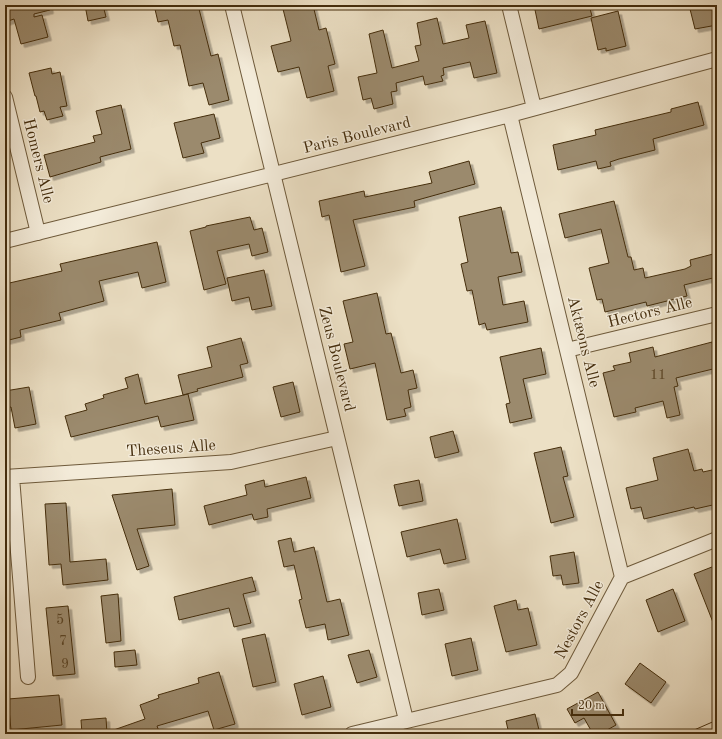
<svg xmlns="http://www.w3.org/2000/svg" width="722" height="739" font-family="'Old Standard TT',serif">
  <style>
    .building { fill: #9b8a6d; stroke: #442d0d; filter: url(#shadow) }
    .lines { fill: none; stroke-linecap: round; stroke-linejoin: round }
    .minor-casing { stroke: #6e5a3b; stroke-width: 16 }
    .minor { stroke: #f3ebd9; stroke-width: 14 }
    .tram { stroke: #442d0d; stroke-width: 1 }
    .labels { text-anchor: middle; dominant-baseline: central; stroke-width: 3; stroke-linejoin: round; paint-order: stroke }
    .number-label { font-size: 14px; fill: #5a4425 }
    .street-label { font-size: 16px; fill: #442d0d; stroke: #f3ebd9 }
  </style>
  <defs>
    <filter id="shadow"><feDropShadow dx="3.5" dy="3.5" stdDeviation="0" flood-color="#0004"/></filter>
  </defs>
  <rect width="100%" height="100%" fill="#ece0c5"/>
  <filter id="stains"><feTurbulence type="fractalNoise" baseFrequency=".005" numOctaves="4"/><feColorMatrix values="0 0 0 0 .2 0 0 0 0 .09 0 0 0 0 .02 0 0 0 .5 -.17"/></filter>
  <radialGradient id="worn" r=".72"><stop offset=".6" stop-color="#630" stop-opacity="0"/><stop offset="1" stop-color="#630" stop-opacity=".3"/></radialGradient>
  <path class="building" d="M5,5H49L50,10L34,14V17L42,15L48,37L21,44L14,19L5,22Z
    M85,5H103L106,17L88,21Z
    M154,5H198L211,56L218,54L229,100L209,105L203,83L189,86L180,45L174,46L168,20L158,22Z
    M282,5H313L319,30L326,28L335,64L328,66L334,91L307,98L299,67L278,72L271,46L291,41Z
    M534,5H566L567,8L589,5L592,16L539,29Z
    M689,5H717V25L695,29Z
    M618,11L626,46L606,51V48L598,50L591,18Z
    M437,18L443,44L469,38L466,25L485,21L497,73L474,78L470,62L443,68L444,75L441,76L443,81L425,85L423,76L396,83L397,91L391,92L393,104L374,109L371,98L363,100L358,77L377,73L369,34L383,30L392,68L419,61L415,46L421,45L417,23Z
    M51,68L52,74L60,72L67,106L60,107L63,116L47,120L44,111L40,112L36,96H35L29,73Z
    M698,102L704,125L653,139L655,150L619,159L610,162L611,166L598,169L596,161L558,170L553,145L596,135L595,130L671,112V109Z
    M121,105L131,149L100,157L101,162L50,177L44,155L95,142L93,136L102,134L96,111Z
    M214,114L220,138L201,143L204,153L183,158L174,123Z
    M469,161L475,184L414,201L415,207L353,220L365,266L341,272L329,215L322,217L319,201L364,191L365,197L432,183L429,172Z
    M614,201L628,257H631L634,270L643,268L645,278L685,269L691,266L690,260L717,253V277L684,285L687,296L647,306L646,302L605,312L602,299L597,300L589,268L609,263L601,229L565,238L559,214Z
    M501,207L511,253L518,252L522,272L498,277L503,305L524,301L528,322L487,330L485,323L479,325L472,290L467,291L461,264L468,262L459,217Z
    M250,217L254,230L262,228L268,252L252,256L249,244L217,251L226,284L204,290L190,231L206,227V226Z
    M157,242L166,282L142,288L138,272L99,281L104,301L59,313L61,320L20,330L21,337L5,341V284L62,271L60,264Z
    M264,270L272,306L252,310L249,297L232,301L227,278Z
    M377,293L386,334L391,333L401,373L413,370L417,388L408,390L411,407L404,409L406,416L387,420L375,363L350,369L344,344L353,342L343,301Z
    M241,338L248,363L240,365L243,377L197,389L198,391L183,395L178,375L212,367L207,347Z
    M712,342L717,368L676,378L678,386L674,387L680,415L667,418L663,401L635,408L636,412L614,417L603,373L615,370L613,366L631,362L629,353L653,347L655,357Z
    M541,348L546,374L523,379L532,418L510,423L506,404L510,403L500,357Z
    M138,374L145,404L188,394L194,420L161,427L158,416L71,437L65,416L87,410L85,404L104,398L103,395L128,388L125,378Z
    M293,382L300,412L281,417L273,387Z
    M29,387L36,424L15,428L11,407L5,408V391Z
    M453,431L459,452L435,458L430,437Z
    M561,447L568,476L563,477L574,517L551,523L534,453Z
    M688,449L694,471L702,469L703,472L712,470L717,494V504L695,509L694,507L644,519L641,507L631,509L626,488L658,480L653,458Z
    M306,477L311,498L267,509L268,517L254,520L252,514L209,525L204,506L247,495L245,485L264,480L265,487Z
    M419,480L423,501L399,506L394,485Z
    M172,489L175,525L137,529L149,566L137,570L112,495Z
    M66,503L70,562L106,559L108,580L63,585L61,564L49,565L45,504Z
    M457,519L466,559L444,564L440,549L407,557L401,532Z
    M291,538L294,552L314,547L327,602L340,599L349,635L328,640L325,624L306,628L299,600L302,599L294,565L284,567L278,541Z
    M574,552L579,583L563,585L561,575L553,576L550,556Z
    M717,565V630H716L694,574Z
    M252,577L256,591L243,594L251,623L234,627L229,608L179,620L174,597Z
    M439,589L444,610L422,615L418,593Z
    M673,589L685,621L658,632L646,600Z
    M118,594L121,641L106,643L101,596Z
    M516,600L518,610L528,608L537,645L506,652L494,606Z
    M68,606L75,674L53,676L46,608Z
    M265,634L276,682L253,687L242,639Z
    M471,638L478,670L452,676L445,644Z
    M135,650L137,665L115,667L114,652Z
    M369,650L377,677L357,683L348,655Z
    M640,663L666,682L651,703L625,684Z
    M219,672L235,724L214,730L208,711L157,726L160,734H108V732L145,719L140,705L159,698L158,695L199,683L198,678Z
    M323,676L331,707L302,715L294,684Z
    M598,692L616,725L600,734H593L584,718L575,723L567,709Z
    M59,695L62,725L11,730L8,699Z
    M535,714L540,734H509L506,721Z
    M106,718L107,734H82L81,720Z"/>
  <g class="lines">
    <g class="minor-casing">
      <path id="minor" d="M232,5L406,720
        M509,5L534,108
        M5,97L38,233
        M510,115L622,577
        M5,241L510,115L717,59
        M567,350L717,314
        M5,477L231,462L337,438
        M12,477L28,677
        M352,734L557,685L571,673L622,577L717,539"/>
    </g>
    <use href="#minor" class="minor"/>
    <path class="tram" d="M685,734L717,720
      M716,734L717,733"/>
  </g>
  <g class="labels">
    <g class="number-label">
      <text x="658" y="375">11</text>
      <text x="60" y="620">5</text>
      <text x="63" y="641">7</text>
      <text x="65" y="664">9</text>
    </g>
    <g class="street-label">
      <text transform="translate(357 136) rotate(-14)">Paris Boulevard</text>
      <text transform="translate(38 161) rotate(76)">Homers Alle</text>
      <text transform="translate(650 313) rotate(-14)">Hectors Alle</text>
      <text transform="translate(583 342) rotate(76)">Aktæons Alle</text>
      <text transform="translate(336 359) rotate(76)">Zeus Boulevard</text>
      <text transform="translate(171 449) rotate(-4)">Theseus Alle</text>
      <text transform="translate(580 620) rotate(-62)">Nestors Alle</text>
    </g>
  </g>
  <rect width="722" height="739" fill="none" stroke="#ece0c5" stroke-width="20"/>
  <rect x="6" y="6" width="710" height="727" fill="none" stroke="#442d0d" stroke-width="2"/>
  <rect x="10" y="10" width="702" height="719" fill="none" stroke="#442d0d"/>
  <path d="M572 709v6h51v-6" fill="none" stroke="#442d0d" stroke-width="2"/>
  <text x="578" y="709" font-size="12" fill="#442d0d" stroke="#f3ebd9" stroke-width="3" paint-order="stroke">20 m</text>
  <rect width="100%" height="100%" filter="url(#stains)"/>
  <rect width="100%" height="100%" fill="url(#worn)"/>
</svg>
